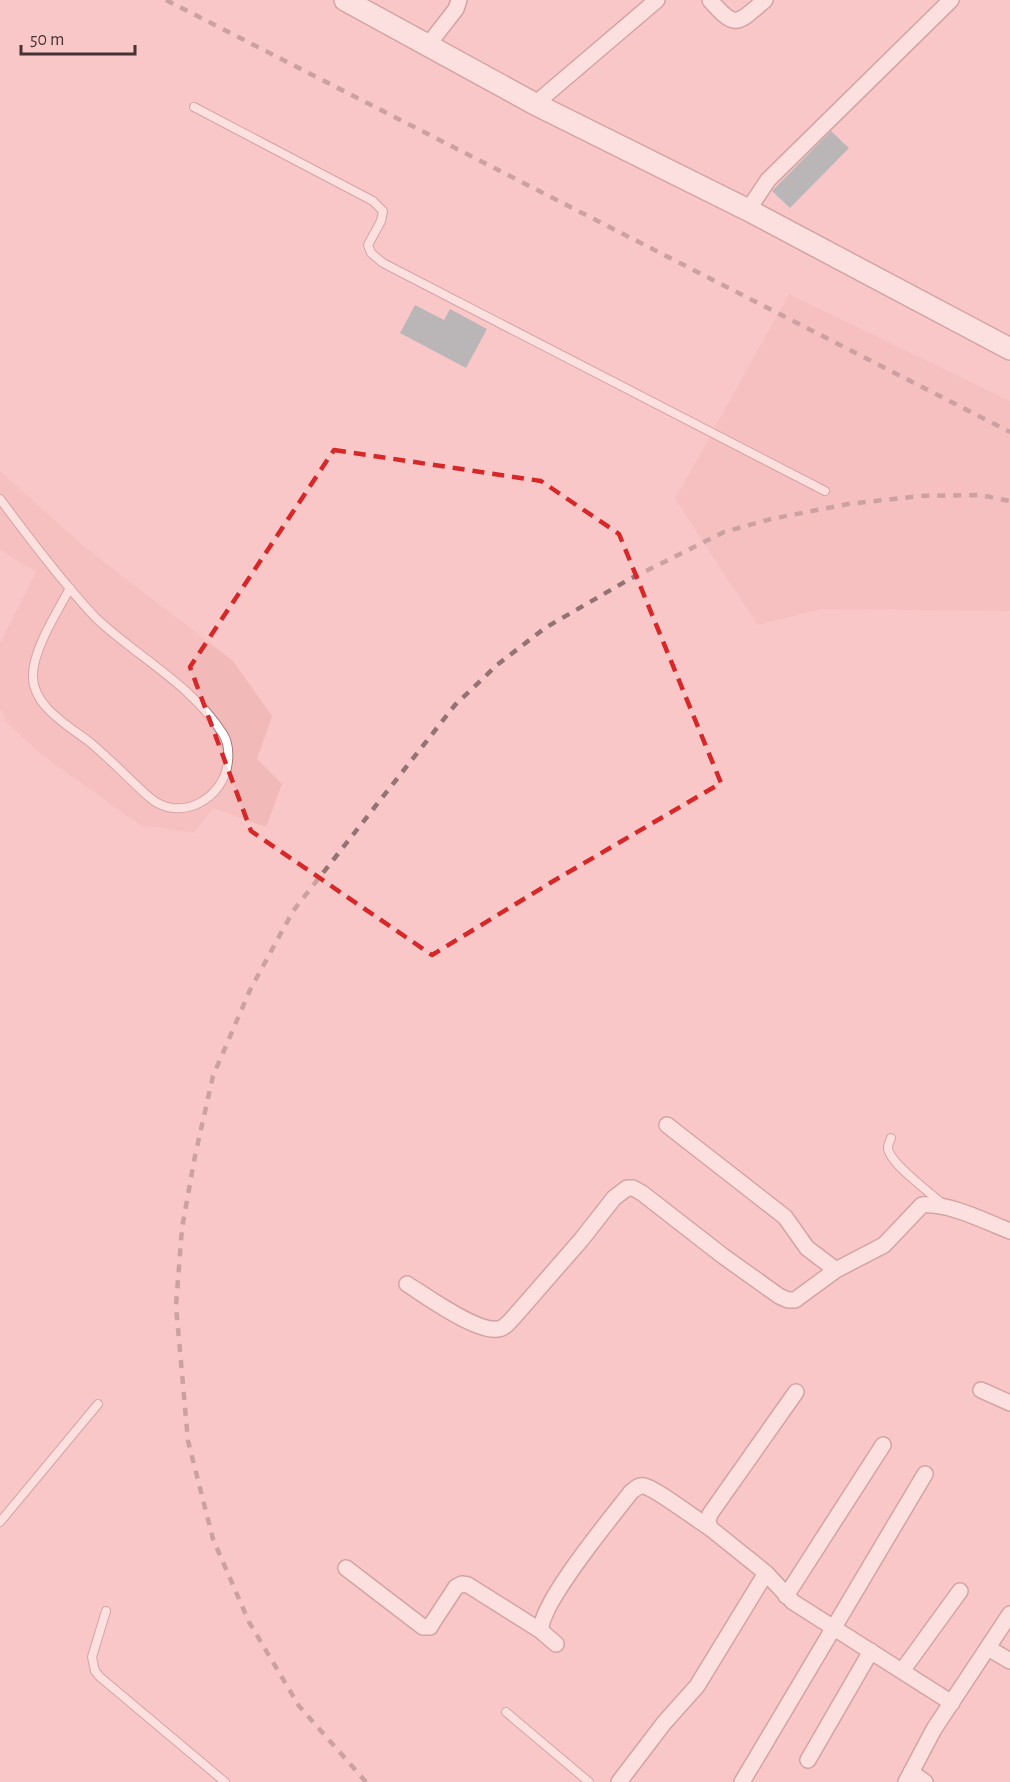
<svg xmlns="http://www.w3.org/2000/svg" width="1010" height="1782" font-family="'Alegreya Sans',sans-serif">
  <style>
    .built { fill: #f2b9b9 }
    .building { fill: #6ea3a5 }
    .lines { fill: none; stroke-linecap: round; stroke-linejoin: round }
    .service-casing { stroke: #a6797a; stroke-width: 10 }
    .minor-casing { stroke: #a6797a; stroke-width: 18 }
    .secondary-casing { stroke: #a6797a; stroke-width: 24 }
    .service { stroke: #fff; stroke-width: 8 }
    .minor { stroke: #fff; stroke-width: 15 }
    .secondary { stroke: #fff; stroke-width: 21 }
    .rail { stroke: #937373; stroke-width: 4.5; stroke-dasharray: 8 8; stroke-linecap: butt }
    .marked { fill: none; stroke: #d62828; stroke-width: 4.5; stroke-dasharray: 12 8; stroke-linejoin: round }
  </style>
  <rect width="100%" height="100%" fill="#f9c7c7"/>
  <path class="built" d="M789,294L1010,401V611L822,609L758,625L675,499Z
    M0,471L87,549L233,661L272,716L257,759L282,784L266,827L213,808L194,833L140,825L42,755L8,724L0,709V643L36,572L0,550Z"/>
  <path class="building" d="M831,131L849,148L790,208L772,191Z
    M415,305L444,320L450,309L487,329L466,368L400,333Z"/>
  <g class="lines">
    <g class="service-casing">
      <path id="service" d="M194,107L373,201L383,211L381,221L368,245L371,253L383,263L825,491
        M0,499C20,526 40,552 61,578C73,592 84,606 97,619C139,658 192,685 223,734C228,742 229,751 228,761C225,799 179,824 149,797C130,780 112,761 92,744C71,727 32,707 33,675C33,649 58,611 70,588
        M891,1138C890,1141 888,1144 888,1147C887,1162 932,1194 944,1205
        M0,1522L98,1404
        M106,1611L92,1657L95,1671L100,1677L225,1782
        M506,1712L589,1782"/>
    </g>
    <g class="minor-casing">
      <path id="minor" d="M710,0C736,30 737,24 765,0
        M428,45L456,9L459,0
        M535,104L657,0
        M748,210L768,180L951,0
        M667,1125L785,1217L807,1248L836,1270
        M407,1284C426,1296 476,1332 497,1329C504,1329 508,1323 513,1318L581,1240L614,1198L627,1188H633L642,1193L723,1256L779,1296L788,1300H795L836,1270L884,1245L922,1205C950,1203 984,1221 1010,1231
        M981,1390L1010,1403
        M796,1392L710,1514L708,1521L710,1528L766,1573L793,1602L952,1703
        M346,1568L423,1627H430L433,1622L456,1587L462,1584L468,1585L541,1631
        M786,1596L883,1445
        M556,1644L541,1631C539,1604 612,1517 631,1492C635,1489 638,1485 644,1486C655,1488 697,1520 710,1528
        M988,1648L1010,1661
        M902,1671L960,1591
        M808,1760L871,1651
        M911,1772L925,1782
        M619,1782L664,1723L697,1686L766,1573
        M742,1782L925,1474
        M906,1782L934,1729L1010,1614"/>
    </g>
    <g class="secondary-casing">
      <path id="secondary" d="M345,0L535,104L748,210L1010,349"/>
    </g>
    <use href="#service" class="service"/>
    <use href="#minor" class="minor"/>
    <use href="#secondary" class="secondary"/>
    <path class="rail" d="M166,0L1010,432
      M366,1782L299,1706L249,1622L213,1539L188,1441L176,1306L182,1228L195,1156L213,1076L250,990L293,911L455,705L497,665L545,628L628,580L724,532L771,519L848,504L921,496L980,495L1010,501"/>
  </g>
  <path d="M0 0H1010V1782H0ZM334,450L541,481L619,534L721,783L550,883L432,955L251,831L190,667Z" fill="#f9c7c7" fill-opacity=".55" fill-rule="evenodd"/>
  <path class="marked" d="M334,450L541,481L619,534L721,783L550,883L432,955L251,831L190,667Z"/>
  <path d="M21 45v9h114v-9" fill="none" stroke="#463333" stroke-width="3"/>
  <text x="30" y="45" font-size="18" fill="#463333" stroke="#f9c7c7" stroke-width="4.5" paint-order="stroke">50 m</text>
</svg>
